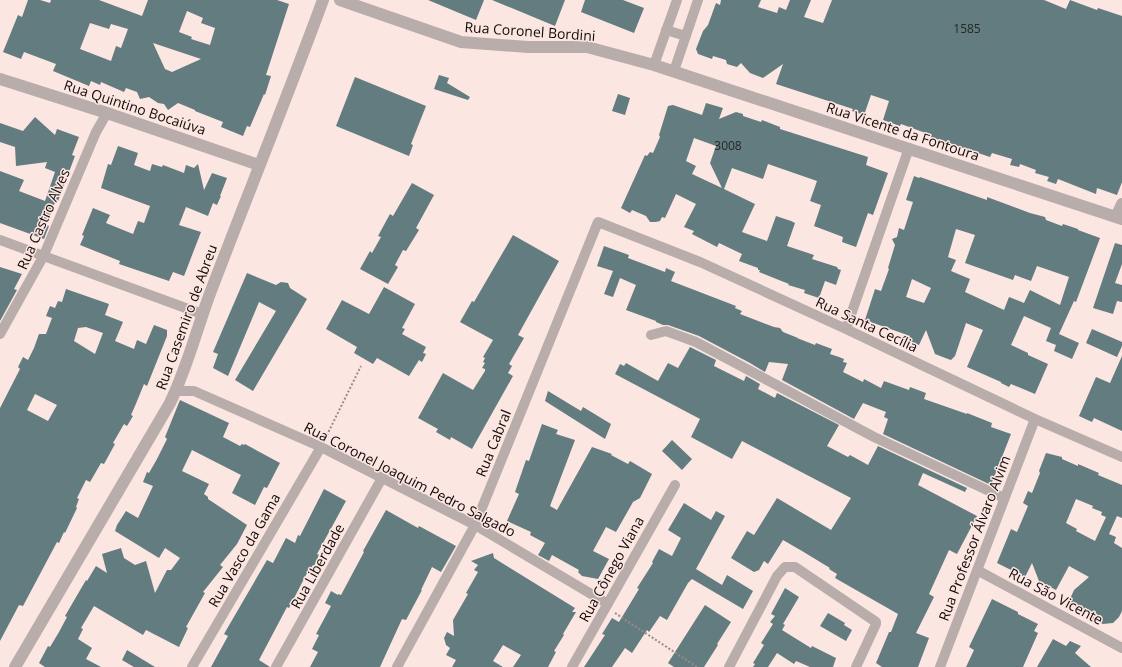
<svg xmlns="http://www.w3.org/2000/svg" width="1122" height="667" font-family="'Open Sans',sans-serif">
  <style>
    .building { fill: #627c7f; fill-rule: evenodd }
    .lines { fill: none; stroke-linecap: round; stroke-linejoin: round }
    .path { stroke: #9b8b88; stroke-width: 2; stroke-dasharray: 2 2; stroke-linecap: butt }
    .minor { stroke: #b8adaa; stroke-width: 10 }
    .tertiary { stroke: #b8adaa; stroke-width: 12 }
    .labels { text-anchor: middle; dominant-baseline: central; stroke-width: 3; stroke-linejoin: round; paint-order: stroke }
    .number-label { font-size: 12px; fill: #272726 }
    .street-label { font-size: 14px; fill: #130b09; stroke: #fce6e2 }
  </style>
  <rect width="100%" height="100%" fill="#fce6e2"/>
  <path class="building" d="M28,0H40L50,3L51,0H99L142,16L148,0H277L289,4L266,75L271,76L265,95L264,94L250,127L247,126L243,136L221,127L223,122L195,111V110L178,103L168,110L164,104L158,103L149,97L140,99L137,92L126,88L124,92L101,82L100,85L91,81L89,86L53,71L56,64L24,52L21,59L3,52L18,15L22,17ZM187,11L203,18L201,23L215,28L210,45L191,39L192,37L179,32ZM90,23L109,29L111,24L128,29L121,48L116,46L111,61L80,49ZM153,43L201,59L172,72L165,69Z
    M428,0H484L476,20Z
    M492,0H565L555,26Z
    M585,0H623L644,8L634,33L581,12Z
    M721,0H761L758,7L777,13L779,7L786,10L790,0H811L804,17L823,23L832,0H1044L1066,9L1070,0L1097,10L1098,8L1122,16V182L1117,195L1097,188L1096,194L1058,179L1056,184L1047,181L1049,177L1035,173L1036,170L1020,164L1019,167L1010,165L1012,159L992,153L990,157L930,137L931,135L901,124L900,126L883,120L889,101L871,95L864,115L852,111L853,109L776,84L783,64L763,78L750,73L741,63L737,67L727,64L726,60L713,56L712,59L698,54L696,49L703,31L708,25L716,3L720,5Z
    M439,75L449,78L447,83L470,97L468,100L434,89Z
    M355,77L426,106L411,144L413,145L409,156L336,126Z
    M618,94L630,98L625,115L612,111Z
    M706,103L723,108L719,119L736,112L743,114V116L761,122L762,120L780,127V129L868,157L866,165L888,173L873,215L868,213L856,247L842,242L843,237L814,226L821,205L810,201L817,181L768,164L763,179L732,168L724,189L755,204L742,232L767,241L776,216L791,221L795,223L787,246L814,255L812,259L837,267L838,269L841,270L836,285L825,281L819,298L804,293L805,290L788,285L789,284L759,272L760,270H758V268L739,261L742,254L719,243L717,247L692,234L694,231L684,227L696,204L676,194L665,218L662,217L660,221L656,222H650L646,216L632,210L630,213L621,208L645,155L647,156L650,152L653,153L660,137L659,135L668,106L673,105L702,115ZM694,138L716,146L710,163L722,188L692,174L696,166L686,161Z
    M35,117L55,135L57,129L79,137L72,155L75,156L58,201L56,200L46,225L49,226L44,239L0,223V171L24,180L19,191L45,201L55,172L45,168L47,162L16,166L15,147L0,142V123L23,131Z
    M118,146L138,153L134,165L150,171L152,164L162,167L163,165L184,173L186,165L194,168L198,164L204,190L212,173L227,178L220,196H221L217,205L213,203L208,216L186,207L179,225L201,232L184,276L173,272L169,281L119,264L120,261L80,245L84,236L82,235L93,208L110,215L106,223L133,234L138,221L144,223L150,206L101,188L108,164L111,165Z
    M914,176L919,178L920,177L987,200V197L1030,213L1045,217L1046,220L1062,226L1063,224L1078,229V230L1100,238L1076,302L1074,301L1059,334L1079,343L1072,359L1054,351L1056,345L1046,341L1051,328L1024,316L1011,345L1028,353V355L1048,364L1035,394L1011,384L1009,387L1001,383V382L967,367L983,330L966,323L955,356L951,360L948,359L935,354L926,330L919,345L908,341L910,336L865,320L875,289L881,291L889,269L888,268L895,245L892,239L897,237L899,228L904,230L913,202L906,200ZM956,229L975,235L965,263L1013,280L1015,275L1031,281L1037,266L1069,277L1060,305L1030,290L1024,303L1009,297L1004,310L965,292L970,279L951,271L956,260L948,257ZM912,279L931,288L924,303L906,297Z
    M412,183L434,195L416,228L419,230L406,251L403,250L395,265L398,267L388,284L360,269L370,251L372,253L381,237L378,236L390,214L393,216Z
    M513,235L559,261L518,335L524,338L509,364L512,366L508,373L513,376L472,449L451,437L450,440L436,432L438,429L418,418L443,373L473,390L485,371V369L482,368L485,363L483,362L485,358L483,357L493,340L460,322L472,301L474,302Z
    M1115,243L1122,245V264L1115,283L1122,285V302L1117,301L1113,314L1093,308Z
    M604,246L629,255L628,258L665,272L666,268L675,272L671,281L736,306L735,308L742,311L740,314L774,327L780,328L783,332L798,338H797L815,345L816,343L832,349L830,354L839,357L844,359L843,362L847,363L843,372L863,382L864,379L881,388L884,381L909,390L910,387L926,393L924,399L967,414V413L992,423L991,427L1011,434L991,485L883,434L888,419L884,417L886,412L863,403L854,419L782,380L788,364L769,362L765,372L750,363L699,336L668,325H663L656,322V321L626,310L636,285L620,278L613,297L604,294L613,271L597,266Z
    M0,267L22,274L14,289L17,290L0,321Z
    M247,273L276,285L281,282L288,283L290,288L307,299L253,391L235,380L276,311L259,302L228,376L213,368L218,354L213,352Z
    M384,287L415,304L402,328L405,329L402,334L426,347L423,353L426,354L422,362L419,360L409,376L377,358L373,364L354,353L357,347L326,329L342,300L369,314Z
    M66,289L109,304L105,315L123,322L115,341L134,349L137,340L146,344L154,325L167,330V336L147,386L144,384L135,406L131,415L133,416L127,426L124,424L113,443L115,444L104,464L101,463L90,482L86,480L77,498L79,499L76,507L77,508L65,533L64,532L59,543L57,542L23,606L19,605L0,641V408L20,369L18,367L23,357L28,360L34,348L39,334H46L52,318L46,316L50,306L55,308L58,301L62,302ZM86,327L103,333L95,354L74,341L78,328ZM35,394L57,405L48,421L27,410Z
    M1092,329L1122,342V346L1117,357L1086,343Z
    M690,347L716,360L714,366L744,381L746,376L760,384L758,389L775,398L777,393L839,425L827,446L848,457L850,455L868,465L878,446L967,488L965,492L923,473L918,485L977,516L957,554L949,550L929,594L934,597L916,633L929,638L918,667H882L876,663L889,632H891L898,614L835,578L837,574L829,569L830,568L802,551L783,540L768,564L764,561L759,570L754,572L731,558L747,531L754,535L777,498L831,530L851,498L742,441L732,459L691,437L700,419L615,374L620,364L624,366L626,363L658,381L668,363L678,368Z
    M1122,356V431L1094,418L1092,422L1079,416L1096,377L1110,383Z
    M548,391L581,411L583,407L611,424L605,439L545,401Z
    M180,400L229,423L223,437L240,446L242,444L244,445L245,444L280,463L267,488L264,487L255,505L232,493L241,475L192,450L182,471L209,484L204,494L208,497V499L247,525L237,544L220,565L223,567L203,592L205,593L186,627L188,628L179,647L146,630L143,635L94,606L81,628L83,629L78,639L92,648L86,659L101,667H45L39,663L48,646L50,647L59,632L67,617L65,616L86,580L87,581L96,566L107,573L102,554L121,548L124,558L135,565L146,561L155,593L167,570H171L180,558L165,548L159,558L115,531L117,525L126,511L138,518L153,486L143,482L147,472L149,473L157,459L167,439L165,437Z
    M542,424L558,430L556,434L575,440L550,506L557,510L592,447L612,454L611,455L628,464L630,461L652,474L640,498L633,502L616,532L606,527L593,551L609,559L598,579L582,576L578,572L579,570L552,555L549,561L538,555L545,543L530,535L531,532L507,521L519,494L515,492L526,460L529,461Z
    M672,440L692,459L682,470L662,451Z
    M1046,453L1062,457V459L1078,466V464L1099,473L1098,475L1122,485V518L1117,516L1109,534L1116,537L1114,543L1122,548V611L1119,617L1113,623L1103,624L1087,616L1088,612L1071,604L1070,599L1074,590L1089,577L1069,566L1056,590L1039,581L1032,563L1025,577L997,563L1011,529L1017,532L1028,506L1023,503L1028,491L1032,493L1040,473L1039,471ZM1076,499L1093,506L1092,508L1102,512L1101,515L1106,517L1095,541L1076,531L1077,529L1066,523Z
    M324,489L346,501L317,554L319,555L314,566L313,565L307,573L289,608L287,607L259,660L270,667H211L228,636L224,634L267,560L273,563L286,538L295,543L298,535L300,536Z
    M684,503L711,520L716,511L725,516L696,569L722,585L727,575L753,591L743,609L692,579L688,583L667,620L660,616L649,632L647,630L632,653L625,648L612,667H584L605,635L602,634L612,618L619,622L639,589L637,588L653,563L652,562L659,549L672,556L681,538L668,530Z
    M386,510L418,528L419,526L456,546L441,572L432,567L421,590H422L406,620L402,619L380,667H310L318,652L312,649L319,635L316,634L331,606L325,603L331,591L338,595V594L341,595L364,552L363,551Z
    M493,553L494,558L575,608L572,612H576L563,634L564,635L554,651L556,652L548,667H513L521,655L503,645L493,661L503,667H452L456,660L446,655L450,648L446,645L444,638L447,632L454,636L453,620L468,594L466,593L478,572L474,570L478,565L471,561Z
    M785,588L799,597L783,624L785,625L782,630L811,648L812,646L836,658L833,667H810L796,661L794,664L777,653L768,667H753L755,664L753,663L764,645L761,643L773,624L770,622L775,616L771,614Z
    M992,599L1018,612V614L1038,624L1034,631L1038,633L1023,667H966L974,650L969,647Z
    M705,605L731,622L717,644L718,645L704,667H674L668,663Z
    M828,613L845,623L844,625L852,630L846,641L820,626Z
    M1053,639L1066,646L1070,641L1081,646L1075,653L1091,667H1037Z
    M127,650L155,667H134L122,660Z"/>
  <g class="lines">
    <path class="path" d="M325,439L361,366
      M615,613L697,667"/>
    <path class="minor" d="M666,30L686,36
      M654,65L677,0
      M674,71L698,0
      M0,240L202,314
      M846,329L909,148
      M0,334L44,255L96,132L107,113
      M651,335L666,331L696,342L874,437L1004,498
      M176,391H194L321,447L475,525L608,604
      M977,570L1122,648
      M192,667L321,447
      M276,667L382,478
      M397,667L475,525L598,222L700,262L846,329L1035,419L1122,457
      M572,667L675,485
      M729,667L777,576L785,567H795L876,622V624L856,667
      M940,667L1035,419"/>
    <path class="tertiary" d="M340,0L461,42L528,47H587L654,65L1122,219
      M0,79L107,113L259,165
      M1116,217L1122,204
      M15,667L170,403C189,364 198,323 214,283C250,189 288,95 323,0"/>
  </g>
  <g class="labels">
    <g class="number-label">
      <text x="967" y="28">1585</text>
      <text x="728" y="145">3008</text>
    </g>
    <g class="street-label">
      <text transform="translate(530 31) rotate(4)">Rua Coronel Bordini</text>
      <text transform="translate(135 107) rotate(18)">Rua Quintino Bocaiúva</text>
      <text transform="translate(903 131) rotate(18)">Rua Vicente da Fontoura</text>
      <text transform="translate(43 219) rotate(-66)">Rua Castro Alves</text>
      <text transform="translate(186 317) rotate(-70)">Rua Casemiro de Abreu</text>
      <text transform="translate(867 324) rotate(25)">Rua Santa Cecília</text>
      <text transform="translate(493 443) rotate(-68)">Rua Cabral</text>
      <text transform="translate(410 479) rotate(27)">Rua Coronel Joaquim Pedro Salgado</text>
      <text transform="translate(974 538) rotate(-69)">Rua Professor Álvaro Alvim</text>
      <text transform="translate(244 550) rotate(-60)">Rua Vasco da Gama</text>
      <text transform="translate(317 566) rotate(-61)">Rua Liberdade</text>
      <text transform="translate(611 569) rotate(-61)">Rua Cônego Viana</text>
      <text transform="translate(1056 596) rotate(28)">Rua São Vicente</text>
    </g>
  </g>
</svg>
